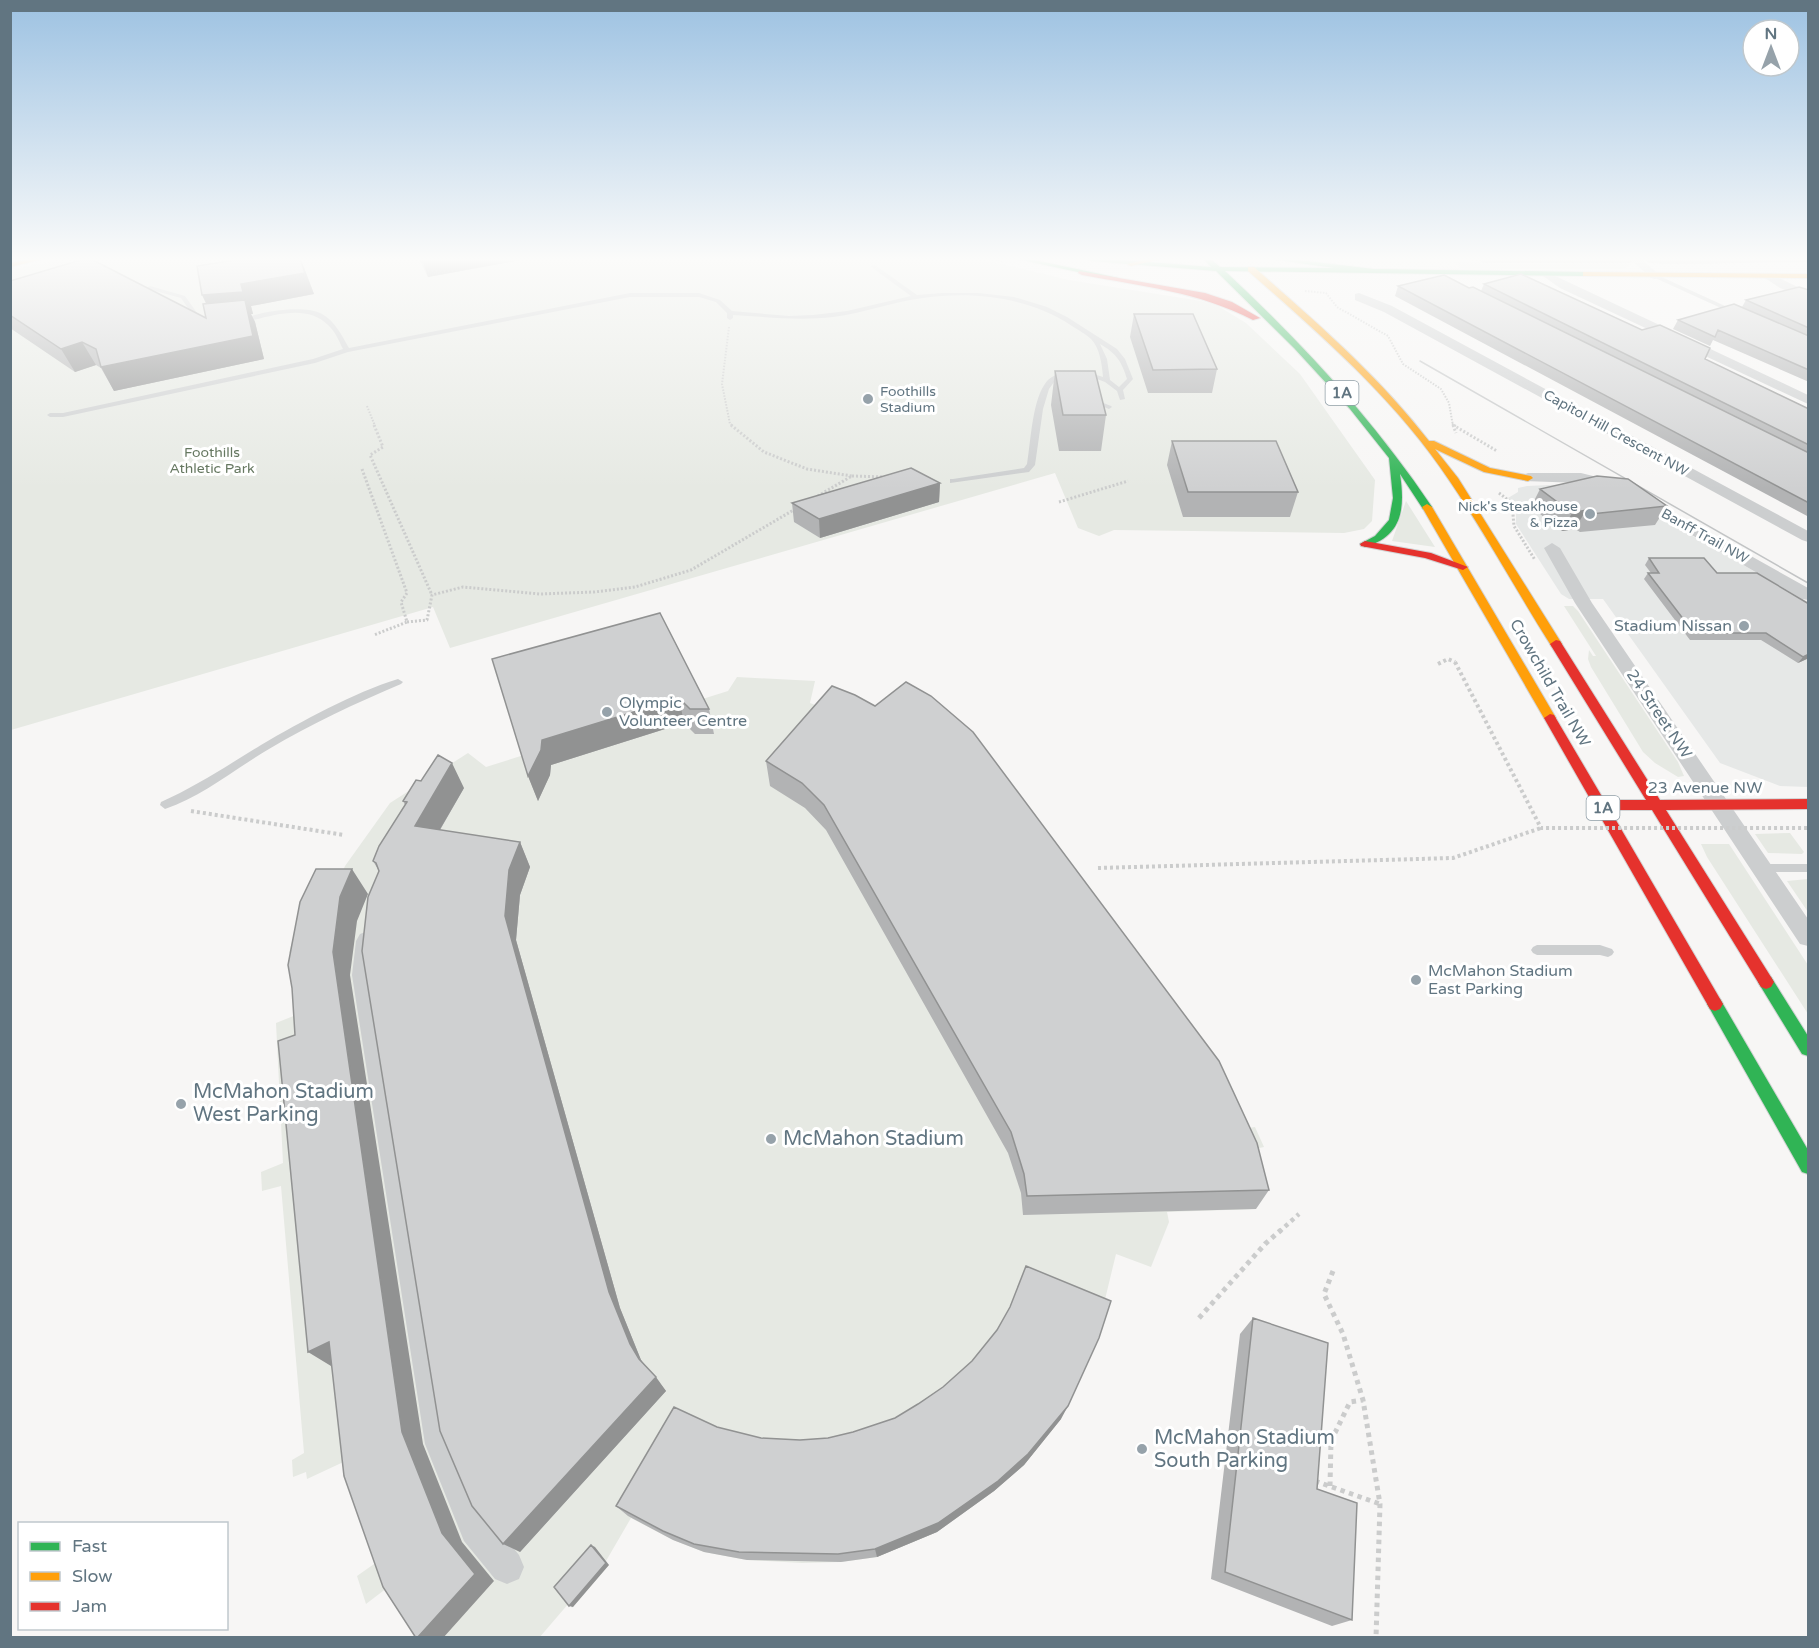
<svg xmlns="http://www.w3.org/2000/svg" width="1819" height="1648" font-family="'Varela Round',sans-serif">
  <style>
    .built { fill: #e6e8e7 }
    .green { fill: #e6e9e3 }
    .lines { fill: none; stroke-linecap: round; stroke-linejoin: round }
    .fast-casing { stroke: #d2d3d4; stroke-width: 2 }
    .slow-casing { stroke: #d2d3d4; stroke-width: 2 }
    .jam-casing { stroke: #d2d3d4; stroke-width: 2 }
    .path-far4 { stroke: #cbcccc; stroke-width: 2; stroke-dasharray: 1.5 1.5; stroke-linecap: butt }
    .path-far3 { stroke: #cbcccc; stroke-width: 3; stroke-dasharray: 2 2; stroke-linecap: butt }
    .path-far2 { stroke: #cbcccc; stroke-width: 4; stroke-dasharray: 3 3; stroke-linecap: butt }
    .path-far1 { stroke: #cbcccc; stroke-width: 4.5; stroke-dasharray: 4 4; stroke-linecap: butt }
    .path { stroke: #cbcccc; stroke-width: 5; stroke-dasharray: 4.5 4.5; stroke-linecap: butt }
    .lane { fill: #cccecf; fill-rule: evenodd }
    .street { fill: #cccecf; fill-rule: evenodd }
    .fast { fill: #30b455; fill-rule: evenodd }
    .slow { fill: #ff9f0a; fill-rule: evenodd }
    .jam { fill: #e5322d; fill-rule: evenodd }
    .tram { stroke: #c2c4c5; stroke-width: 1.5 }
    .path-bridge { stroke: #cbcccc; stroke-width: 4; stroke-dasharray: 3 3; stroke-linecap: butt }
    .wall { fill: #b2b3b4 }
    .shaded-wall { fill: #919292 }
    .building { fill: #cfd0d1; stroke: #919292; stroke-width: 1.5 }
    .poi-dot { fill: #96a2aa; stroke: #fff; stroke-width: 2 }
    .labels { text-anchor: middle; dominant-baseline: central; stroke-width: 6; stroke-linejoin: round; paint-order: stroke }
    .far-poi-label { font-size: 14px; fill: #617581; stroke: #fff; text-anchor: start }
    .far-street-label { font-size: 14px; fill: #617581; stroke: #fff }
    .far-park-label { font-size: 14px; fill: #667861; stroke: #fff }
    .shield { fill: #fff; stroke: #909ea7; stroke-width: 1.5 }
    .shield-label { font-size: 15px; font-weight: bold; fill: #617581 }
    .poi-label { font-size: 16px; fill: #617581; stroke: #fff; text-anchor: start }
    .street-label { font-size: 16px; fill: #617581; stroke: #fff }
    .near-poi-label { font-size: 20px; fill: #617581; stroke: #fff; text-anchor: start }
  </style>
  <rect width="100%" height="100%" fill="#f7f6f5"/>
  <path class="built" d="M1571,484L1633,502L1808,602V787L1780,786L1720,763L1603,599H1569L1561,594L1516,524V506L1508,498L1518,492V488L1527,486Z"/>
  <path class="green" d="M77,259H981L1069,280L1201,301L1218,306L1246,323L1300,374L1375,480L1372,521L1364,529L1344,533L1114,530L1099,536L1078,528L1055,473L450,648L433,607L11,730L10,271L31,265Z
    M1470,259L1497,264L1603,263L1622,259L1630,266L1623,269H1466L1383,264L1459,268L1456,262H1473Z
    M1406,501L1435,547L1392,541Z
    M1564,606H1573L1578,611L1678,762L1684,776L1678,777L1655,763L1643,752L1591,667L1588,659L1589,650L1593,656H1596Z
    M737,677L815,681L810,703L857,720L1230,1131L1255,1127L1264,1147L1240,1152L1245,1163L1256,1209L1167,1212L1169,1222L1151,1267L1116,1254L1092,1353L1061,1419L1024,1465L994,1491L937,1532L877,1557L841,1562L802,1563L747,1560L704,1552L673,1540L631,1518L606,1561L609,1565L572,1608L569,1603L539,1638L435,1637L400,1578L366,1604L357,1576L391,1552L352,1458L307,1479L306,1472L293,1477L292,1460L304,1453L281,1186L262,1191L261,1172L283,1163L276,1023L311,1009L313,949L289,953L293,938L316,935L318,926L345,866L390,803L468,753L486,767L728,691Z
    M1790,833L1804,852L1802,854L1768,853L1755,834Z
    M1701,844H1729L1808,965V1014L1707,857Z
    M1808,879V912L1787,881Z"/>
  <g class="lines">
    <g class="fast-casing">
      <path id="fast" d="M1017,259H1030L1119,278L1115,280Z
        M1087,259H1113L1211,267L1203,259H1211L1220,267L1334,268L1271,259H1291L1374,269L1586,272L1590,274L1586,276L1225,271C1302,343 1373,419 1432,507L1427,510L1423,509L1400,474C1405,508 1403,536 1365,547L1360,544L1375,536L1389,520L1393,498L1389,458L1350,409L1294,348L1216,271L1091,261Z
        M1766,975L1771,977L1808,1036V1056L1802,1054L1761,987L1758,982L1761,977Z
        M1715,997L1720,999L1808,1150V1174L1802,1172L1710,1009L1707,1004L1710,999Z"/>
    </g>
    <g class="slow-casing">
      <path id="slow" d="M30,259H43L10,267V263Z
        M1147,259H1161L1131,266L1127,264Z
        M1248,267H1254C1316,322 1378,375 1429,441H1434L1490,468L1531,476L1533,478L1528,481L1484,472L1435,449L1458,478L1562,644L1560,647H1552C1517,592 1486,534 1449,480C1395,399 1321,335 1248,271Z
        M1583,272L1808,274V278L1586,276H1583Z
        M1427,504L1432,507L1556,718L1554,721L1550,722L1544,718L1422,507Z"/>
    </g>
    <g class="jam-casing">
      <path id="jam" d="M1079,271L1205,293L1232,302L1260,318L1253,320C1199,292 1141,286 1082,275L1078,273Z
        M1365,541L1431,553L1468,567L1463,570L1425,558L1361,546L1360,544Z
        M1556,640L1560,641L1660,800L1808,799V809L1666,810L1771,977L1774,982L1771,987L1766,989L1761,987L1652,810H1610L1723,1004L1720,1009L1715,1011L1710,1009L1544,718L1550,714L1554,715L1604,800H1646L1550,644Z"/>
    </g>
    <path class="path-far4" d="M989,259L1003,262
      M56,260L68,259
      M1305,291L1326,293L1337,307L1388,336L1403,364L1441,389L1449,403L1453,426
      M729,327L722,384L730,424L733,426
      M367,406L375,426
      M1452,424L1456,426"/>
    <path class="path-far3" d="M374,425L383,447L370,455L432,595
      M731,425L764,452L807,469L852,476L816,497
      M1453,425L1456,433
      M1453,425L1497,451
      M362,469L407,593L401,602L407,622L374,635
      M852,476L887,477
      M1499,493L1512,503L1514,526L1535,560
      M1059,502L1128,481
      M407,622L427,620L432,595L463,587L540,594L594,592L635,587L691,570L797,508"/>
    <path class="path-far2" d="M1438,664L1448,659L1455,662
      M191,811L344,835
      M1098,868L1453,858L1541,828"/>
    <path class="path-far1" d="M1279,1232L1299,1214"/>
    <path class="path" d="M1333,1271L1324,1294L1343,1334L1363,1400L1380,1504L1376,1638
      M1199,1318L1265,1244L1281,1230
      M1315,1481L1380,1504
      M1330,1486L1331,1441L1350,1402L1363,1400"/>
    <path class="lane" d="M871,265H875L917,295L942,293H978L1014,297L1047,307L1067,317L1117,349L1125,359L1133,379L1123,390L1125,399L1120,400L1117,391L1105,382L1081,373L1084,371L1103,377C1102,365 1100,348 1091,339C1086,334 1078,330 1072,326C1029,297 973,291 923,298C892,302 864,313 833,317C800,321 767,317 733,315V318L730,320L727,318V313L716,302L699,297H630L348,352L315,363L63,417H50L47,415L50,413H63L313,359L343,349C339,341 335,331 328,325C306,302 268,317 241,323L238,321C256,312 303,304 322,314C335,321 342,336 349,348L630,293H699L720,300L732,311L789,316L813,315L847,311L911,296L871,267ZM1100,344C1116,353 1122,362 1127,379L1119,387L1110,380L1107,359Z
      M1655,274L1736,311L1737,312L1732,313L1653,277V275Z
      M150,286L185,296L202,320L197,321L181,298L148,289V287Z
      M1064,371L1069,372L1054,382L1049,389L1043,409L1035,465L1029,472L950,483V479H953L1024,468L1027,464C1031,441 1032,399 1047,381C1052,376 1058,374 1064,371Z
      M1091,398L1111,406L1112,407L1109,409L1089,401V399Z
      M398,679L403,682L401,684C356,703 311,724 269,749C235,769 203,796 165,809L160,805L161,802C197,786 228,765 261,745C302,721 353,693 398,679Z
      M1761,864H1808V872H1761L1757,871L1756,868L1757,865Z
      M1537,945H1600L1612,949L1614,952L1612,955L1608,957L1600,955H1537L1533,953L1531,950L1533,947Z"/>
    <path class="street" d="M1630,259H1641L1661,276L1655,279L1651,278Z
      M1549,273L1808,395V404L1560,288L1543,276Z
      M1769,273L1808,292V299L1780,288L1765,278L1763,276Z
      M1359,293L1392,306L1808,531V542L1802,540L1384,312L1355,300V294Z
      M1528,473H1581L1617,482L1620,485L1612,490L1581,483L1523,481L1520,478L1523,475Z
      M1640,494L1808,588V600L1802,599L1635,502L1632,499L1635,496Z
      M1552,543L1560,548L1592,603L1808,919V946L1800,944L1575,603L1544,548Z
      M368,931L376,934L380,941L376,975L457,1444L488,1517L519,1555L524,1567L519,1579L507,1584L495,1579L464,1541L425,1444L352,975L356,941L360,934Z"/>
    <use href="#fast" class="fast"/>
    <use href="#slow" class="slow"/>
    <use href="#jam" class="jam"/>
    <path class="tram" d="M1420,361L1808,583"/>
    <path class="path-bridge" d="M1455,662L1541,828H1808"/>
  </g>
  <path class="wall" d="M241,259H301L314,294L251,306L253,314H251L255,322L264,359L114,391L101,368L96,365L75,372L10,328V281L206,318V304Z
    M419,259H526L428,277Z
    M1478,259H1633L1631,263H1482Z
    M1644,259H1809V262L1675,264L1649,263Z
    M1484,284L1705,359L1809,409V517L1395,296L1398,286L1469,288L1481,291Z
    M1809,290V382L1713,340L1710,346L1673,329L1678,320L1742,307L1746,300Z
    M1134,314L1217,369L1212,393H1148L1130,337Z
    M1055,371L1106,415L1101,451H1059L1051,405Z
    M1172,441L1298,492L1290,517H1183L1167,465Z
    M940,483L939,502L820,538L794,522L792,503Z
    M1540,489L1667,506L1655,525L1580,532L1575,529L1562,531L1531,507Z
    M1649,558L1717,573L1809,604V658L1798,663L1761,640H1690L1644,579L1648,573H1651L1645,565Z
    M660,613L709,709L714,734H695L684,723L551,765L550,775L538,801L528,776Z
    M832,686L1269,1190L1256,1209L1023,1215L1021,1193L1008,1153L826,830L805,808L770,786L766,761Z
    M464,788L440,830L520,842L530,867L520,895L516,940L620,1308L641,1360L666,1391L520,1552L379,871L373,861L405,805L403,801Z
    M1253,1318L1317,1489L1352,1620L1332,1626L1211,1579L1240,1334Z
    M943,1387L1061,1419L1024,1465L994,1491L937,1532L877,1557L841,1562L747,1560L704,1552L673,1540L628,1516L616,1506L717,1427L761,1438L800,1440L828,1438L853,1432L895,1418L918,1404Z"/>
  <path class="shaded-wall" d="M300,259L305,271L314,294L251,306L253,314H251L255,322L264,359L114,391L101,367L213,318L202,295Z
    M422,259H526L428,277Z
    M82,342L96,365L75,372L61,349Z
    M940,483L939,502L820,538L819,519Z
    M1586,510L1575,529L1562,531L1572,513Z
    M1809,654V658L1798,663L1803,657Z
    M679,698L684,723L551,765L550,775L538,801L528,776L542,740Z
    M452,763L464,788L428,850L415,826Z
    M520,842L530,867L520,895L516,940L620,1308L641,1360L649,1373L630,1344L609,1292L505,916L509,870Z
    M352,869L368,894L357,921L350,975L423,1444L462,1542L494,1581L443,1638H417L442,1533L402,1432L333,952L340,897Z
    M329,1342L352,1357L331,1366L308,1352Z
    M656,1377L666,1391L520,1552L503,1544Z
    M1068,1406L1061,1419L1024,1465L994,1491L937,1532L877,1557L875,1549Z
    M591,1545L595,1547L609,1565L573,1607L569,1606Z"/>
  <path class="building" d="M84,259H91L206,318L203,304L245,300L253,336L101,367L96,349L82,342L61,349L10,315V281Z
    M241,259H300L305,273L241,284L243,292L202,295L197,266Z
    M1521,274L1642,330L1660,325L1710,348L1705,359L1809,409V445L1484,284Z
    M1444,275L1469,288L1473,287L1809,453V503L1398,286Z
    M1799,287L1809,290V328L1746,300Z
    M1734,304L1809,336V370L1718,330L1715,337L1678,320Z
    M1134,314H1193L1217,369L1153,370Z
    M1055,371H1095L1106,415H1063Z
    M1172,441H1276L1298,492H1188Z
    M911,468L940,483L819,519L792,503Z
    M1597,476L1628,479L1667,506L1591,514L1586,510L1572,513L1540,489Z
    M1649,558H1704L1717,573H1757L1809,604V654L1803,657L1766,633H1694L1648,573H1659Z
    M660,613L709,709H690L679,698L542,740L541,750L528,776L492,659Z
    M906,682L931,696L973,732L1219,1061L1257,1143L1269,1190L1027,1196L1024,1174L1011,1132L824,805L802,783L766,761L832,686L855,695L875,706Z
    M438,755L452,763L415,826L520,842L509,870L505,916L609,1292L630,1344L639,1359L656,1377L503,1544L472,1506L440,1431L362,951L368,897L379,871L376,863L373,861L379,846L407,802L403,801L416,780L421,781Z
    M316,869H352L340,897L333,952L402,1432L442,1533L475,1574L417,1638H416L383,1587L344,1476L329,1342L308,1352L278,1041L295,1035L292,988L288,965L300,902Z
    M1026,1266L1111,1301L1099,1338L1068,1406L1028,1454L998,1481L938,1523L875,1549L838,1554L739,1552L694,1544L663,1531L616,1506L674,1407L717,1427L761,1438L800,1440L828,1438L853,1432L895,1418L918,1404L943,1387L972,1361L997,1330L1010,1307Z
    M1253,1318L1328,1343L1317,1489L1357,1503L1352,1620L1225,1572Z
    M591,1545L606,1563L569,1606L554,1587Z"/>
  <linearGradient id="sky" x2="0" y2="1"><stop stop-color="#9dc2e2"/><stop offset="0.53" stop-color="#fbfbfa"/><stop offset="1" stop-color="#fbfbfa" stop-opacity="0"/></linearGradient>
  <rect width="1819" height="489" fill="url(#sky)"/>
  <g class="poi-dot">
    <circle cx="868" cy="399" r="6"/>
    <circle cx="1590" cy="514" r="6"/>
    <circle cx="1744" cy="626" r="6"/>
    <circle cx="607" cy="712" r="6"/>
    <circle cx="1416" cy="980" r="6"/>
    <circle cx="181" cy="1104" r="6"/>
    <circle cx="771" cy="1139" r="6"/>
    <circle cx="1142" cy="1449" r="6"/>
  </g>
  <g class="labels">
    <g class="far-poi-label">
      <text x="880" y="391">Foothills<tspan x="880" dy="16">Stadium</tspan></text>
      <text x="1578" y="506" text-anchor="end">Nick's Steakhouse<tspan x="1578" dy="16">&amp; Pizza</tspan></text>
    </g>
    <g class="far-street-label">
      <text transform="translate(1616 433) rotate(29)">Capitol Hill Crescent NW</text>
      <text transform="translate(1705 536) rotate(29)">Banff Trail NW</text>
    </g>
    <g class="far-park-label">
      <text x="212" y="452">Foothills<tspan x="212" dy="16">Athletic Park</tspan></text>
    </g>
    <g class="shield">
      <rect x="1325.5" y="381" width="33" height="24" rx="4.5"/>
      <rect x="1586.5" y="796" width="33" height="24" rx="4.5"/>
    </g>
    <g class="shield-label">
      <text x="1342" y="393">1A</text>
      <text x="1603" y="808">1A</text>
    </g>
    <g class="poi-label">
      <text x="1732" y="626" text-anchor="end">Stadium Nissan</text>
      <text x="619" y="703">Olympic<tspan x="619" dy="18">Volunteer Centre</tspan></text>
      <text x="1428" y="971">McMahon Stadium<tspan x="1428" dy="18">East Parking</tspan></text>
    </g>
    <g class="street-label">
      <text transform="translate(1550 683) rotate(60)">Crowchild Trail NW</text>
      <text transform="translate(1659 714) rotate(56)">24 Street NW</text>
      <text x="1705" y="788">23 Avenue NW</text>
    </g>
    <g class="near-poi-label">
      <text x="193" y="1092">McMahon Stadium<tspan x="193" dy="23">West Parking</tspan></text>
      <text x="783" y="1139">McMahon Stadium</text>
      <text x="1154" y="1438">McMahon Stadium<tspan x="1154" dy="23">South Parking</tspan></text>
    </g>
  </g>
  <rect width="1819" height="1648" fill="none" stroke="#617581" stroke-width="24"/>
  <rect x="18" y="1522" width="210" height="108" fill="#ffffff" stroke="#c0c8cd" stroke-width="1.5"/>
  <rect x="30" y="1542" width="30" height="9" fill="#30b455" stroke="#c0c8cd" stroke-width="1.5"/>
  <text x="72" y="1552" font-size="18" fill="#617581">Fast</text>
  <rect x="30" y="1572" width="30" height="9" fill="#ff9f0a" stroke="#c0c8cd" stroke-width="1.5"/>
  <text x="72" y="1582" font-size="18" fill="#617581">Slow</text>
  <rect x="30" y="1602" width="30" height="9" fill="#e5322d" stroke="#c0c8cd" stroke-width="1.5"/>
  <text x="72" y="1612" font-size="18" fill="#617581">Jam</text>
  <g transform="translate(1771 48)"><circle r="28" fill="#ffffff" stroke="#c0c8cd" stroke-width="1.5"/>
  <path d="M0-4.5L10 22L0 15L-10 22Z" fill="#96a2aa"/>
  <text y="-9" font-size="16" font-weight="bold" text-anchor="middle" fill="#617581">N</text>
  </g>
</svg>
